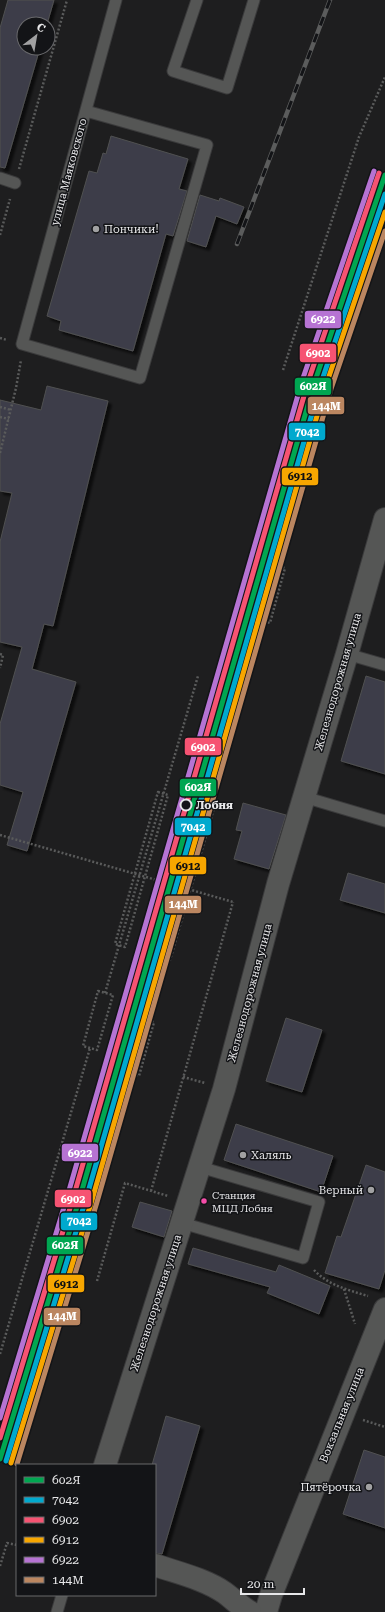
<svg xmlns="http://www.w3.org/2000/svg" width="385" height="1612" font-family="'Roboto Serif',serif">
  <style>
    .building { fill: #3c3e48; stroke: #505051; filter: url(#shadow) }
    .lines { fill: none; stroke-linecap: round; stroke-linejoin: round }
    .service-casing { stroke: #3a3a3b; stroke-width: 13 }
    .minor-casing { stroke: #3a3a3b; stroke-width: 24 }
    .tertiary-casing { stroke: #3a3a3b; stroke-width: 24 }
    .path { stroke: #5a5b5b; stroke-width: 2.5; stroke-dasharray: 2 2; stroke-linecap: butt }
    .service { stroke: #555655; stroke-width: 11 }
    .minor { stroke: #555655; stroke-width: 22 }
    .tertiary { stroke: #555655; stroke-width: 22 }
    .rail-casing { stroke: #5b5c5c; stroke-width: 4.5 }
    .rail { stroke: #131417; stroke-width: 3; stroke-dasharray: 9; stroke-linecap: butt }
    .path-bridge { stroke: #5a5b5b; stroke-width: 2.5; stroke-dasharray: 2 2; stroke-linecap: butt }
    .rail-1-casing { stroke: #131417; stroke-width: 8 }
    .rail-2-casing { stroke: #131417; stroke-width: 8 }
    .rail-3-casing { stroke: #131417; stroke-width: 8 }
    .rail-4-casing { stroke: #131417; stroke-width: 8 }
    .rail-5-casing { stroke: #131417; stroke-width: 8 }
    .rail-6-casing { stroke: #131417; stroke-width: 8 }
    .rail-1 { stroke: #00a651; stroke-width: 5 }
    .rail-2 { stroke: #00a9ce; stroke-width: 5 }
    .rail-3 { stroke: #f65372; stroke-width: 5 }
    .rail-4 { stroke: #f7a600; stroke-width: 5 }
    .rail-5 { stroke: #b673d3; stroke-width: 5 }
    .rail-6 { stroke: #bb8660; stroke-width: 5 }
    .poi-dot { fill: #a1a1a2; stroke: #131417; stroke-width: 1.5 }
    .stop-dot { fill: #131417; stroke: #e7e7e9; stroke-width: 2 }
    .bus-dot { fill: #f54da8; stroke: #131417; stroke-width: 1.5 }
    .labels { text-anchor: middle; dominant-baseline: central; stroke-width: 3; stroke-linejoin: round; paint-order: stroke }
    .bus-label { font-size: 10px; fill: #e7e7e9; stroke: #131417; text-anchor: start }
    .street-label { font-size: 11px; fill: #e7e7e9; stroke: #131417 }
    .poi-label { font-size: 11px; fill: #e7e7e9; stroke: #131417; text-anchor: start }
    .stop-label { font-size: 11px; font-weight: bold; fill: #e7e7e9; stroke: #131417; text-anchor: start }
    .line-badge { stroke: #131417; stroke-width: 1.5 }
    .badge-label { font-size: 11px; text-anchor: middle; font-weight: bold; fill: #fff }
    .pale-badge-label { font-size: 11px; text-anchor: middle; font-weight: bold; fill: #111 }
  </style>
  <defs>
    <filter id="shadow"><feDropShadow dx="3.5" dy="3.5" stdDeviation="1" flood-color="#0009"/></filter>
  </defs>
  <rect width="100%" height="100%" fill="#1e1e1f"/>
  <path class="building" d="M8,0H54L47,24H24V48H40L5,168L0,167V28Z
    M111,136L188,159L179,189L187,191L173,236L166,234L133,351L59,330L61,321L47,316L89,171L97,173L103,153L106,154Z
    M200,195L219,201L220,198L244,207L237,224L216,216L206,247L187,241Z
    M47,386L108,401L53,626L44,624L32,669L76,682L27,851L7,845L23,792L0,785V724L22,647L0,642V542L12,493L0,491V400L41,410Z
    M366,676L385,682V774L341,761Z
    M243,803L286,815L269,869L234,859L242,831L236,830Z
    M348,873L385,884V913L340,900Z
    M286,1018L322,1030L302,1092L266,1081Z
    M236,1124L333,1156L321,1192L224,1160Z
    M366,1165L385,1172V1270L379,1289L325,1273L337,1236L341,1237Z
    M140,1202L172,1211L164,1237L132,1227Z
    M193,1248L276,1272L279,1265L330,1286L319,1314L267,1293L270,1287L188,1264Z
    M166,1416L200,1426L162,1554L155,1553V1465H152Z
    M364,1450L385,1457V1528L343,1514Z"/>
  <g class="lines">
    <g class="service-casing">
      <path id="service" d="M197,0L173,71L227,88L254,0
        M86,111L207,145L140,378L22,344L116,0
        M0,178L15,183
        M347,654L385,665
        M304,797L385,821
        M182,1223L303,1258L319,1202L200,1167
        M57,1612L62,1595"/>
    </g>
    <g class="minor-casing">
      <path id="minor" d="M266,1612L271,1595L385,1309"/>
    </g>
    <g class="tertiary-casing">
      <path id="tertiary" d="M105,1465L224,1089L278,884L347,654L385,519
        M155,1565C178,1573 205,1579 225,1593C233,1599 240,1606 250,1612"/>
    </g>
    <path class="path" d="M19,169L67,0
      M0,235L10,199
      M0,338L7,340
      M283,370L359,137L385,77
      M0,407L11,410
      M0,417L9,419
      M0,453L16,388L21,360
      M271,564L285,568L270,623L255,619Z
      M278,566L329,388
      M0,654L3,655L0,668
      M158,792L168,795L125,947L115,944Z
      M204,805L214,808L170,960L160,957Z
      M98,991L113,995L97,1050L83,1046Z
      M105,993L198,676
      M140,1018L154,1022L139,1076L124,1072Z
      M147,1020L262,620
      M183,1077L205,1083
      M151,1191L233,902
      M314,1270C328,1285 348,1290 368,1296
      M74,1274L131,1074
      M97,1281L125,1183L168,1196
      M344,1289L355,1324
      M0,1354L90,1048
      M363,1420L385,1427
      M0,1566L7,1543L17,1545"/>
    <use href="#service" class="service"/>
    <use href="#minor" class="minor"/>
    <use href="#tertiary" class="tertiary"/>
    <g class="rail-casing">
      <path id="rail" d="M237,244L330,0"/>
    </g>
    <use href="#rail" class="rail"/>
    <path class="path-bridge" d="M0,835L233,902"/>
    <g class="rail-1-casing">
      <path id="rail-1" d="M0,1459L80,1197L314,384L385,175"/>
    </g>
    <g class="rail-2-casing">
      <path id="rail-2" d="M6,1461L86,1199L320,386L385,194"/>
    </g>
    <g class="rail-3-casing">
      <path id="rail-3" d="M0,1438L74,1195L308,382L379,173"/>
    </g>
    <g class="rail-4-casing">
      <path id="rail-4" d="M11,1463L92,1200L325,388L385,212"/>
    </g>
    <g class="rail-5-casing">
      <path id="rail-5" d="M0,1418L68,1194L302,381L374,171"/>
    </g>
    <g class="rail-6-casing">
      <path id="rail-6" d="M17,1464L97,1202L331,389L385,231"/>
    </g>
    <use href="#rail-1" class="rail-1"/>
    <use href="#rail-2" class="rail-2"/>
    <use href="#rail-3" class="rail-3"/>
    <use href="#rail-4" class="rail-4"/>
    <use href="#rail-5" class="rail-5"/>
    <use href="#rail-6" class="rail-6"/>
  </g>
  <g class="poi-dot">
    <circle cx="96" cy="229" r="4"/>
    <circle cx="243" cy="1155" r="4"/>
    <circle cx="371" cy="1190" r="4"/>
    <circle cx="369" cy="1487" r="4"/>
  </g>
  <circle class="stop-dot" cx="186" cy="805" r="5.5"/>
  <circle class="bus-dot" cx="204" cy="1201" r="3.5"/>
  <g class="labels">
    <g class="bus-label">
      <text x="212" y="1195">Станция<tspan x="212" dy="13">МЦД Лобня</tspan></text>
    </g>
    <g class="street-label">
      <text transform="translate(69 172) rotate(-75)">улица Маяковского</text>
      <text transform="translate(338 682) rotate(-74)">Железнодорожная улица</text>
      <text transform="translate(250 993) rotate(-75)">Железнодорожная улица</text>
      <text transform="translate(156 1303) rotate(-72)">Железнодорожная улица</text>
      <text transform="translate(342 1415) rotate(-68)">Вокзальная улица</text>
    </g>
    <g class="poi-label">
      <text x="104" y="229">Пончики!</text>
      <text x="251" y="1155">Халяль</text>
      <text x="363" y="1190" text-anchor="end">Верный</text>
      <text x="361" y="1487" text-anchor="end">Пятёрочка</text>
    </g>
    <g class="stop-label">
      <text x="196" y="805">Лобня</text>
    </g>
  </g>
  <g class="line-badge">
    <rect x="304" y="310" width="38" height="19" rx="4" fill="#b673d3"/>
    <rect x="299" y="343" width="38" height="20" rx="4" fill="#f65372"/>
    <rect x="294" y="377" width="38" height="19" rx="4" fill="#00a651"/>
    <rect x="307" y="396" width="38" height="19" rx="4" fill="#bb8660"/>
    <rect x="288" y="422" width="38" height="19" rx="4" fill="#00a9ce"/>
    <rect x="281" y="467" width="38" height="19" rx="4" fill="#f7a600"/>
    <rect x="184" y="737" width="38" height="19" rx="4" fill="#f65372"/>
    <rect x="179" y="778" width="38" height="19" rx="4" fill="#00a651"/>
    <rect x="174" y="817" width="38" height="19" rx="4" fill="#00a9ce"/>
    <rect x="169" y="856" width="38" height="19" rx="4" fill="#f7a600"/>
    <rect x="164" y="895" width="38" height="19" rx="4" fill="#bb8660"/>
    <rect x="61" y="1143" width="38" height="19" rx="4" fill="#b673d3"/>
    <rect x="54" y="1189" width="38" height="19" rx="4" fill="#f65372"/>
    <rect x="60" y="1212" width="38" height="19" rx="4" fill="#00a9ce"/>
    <rect x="46" y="1236" width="38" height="19" rx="4" fill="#00a651"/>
    <rect x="47" y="1274" width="38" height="19" rx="4" fill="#f7a600"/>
    <rect x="43" y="1307" width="38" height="19" rx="4" fill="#bb8660"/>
  </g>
  <g class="badge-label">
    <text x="323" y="323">6922</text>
    <text x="318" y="357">6902</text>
    <text x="313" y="390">602Я</text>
    <text x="326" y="410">144М</text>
    <text x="307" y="436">7042</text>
    <text x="203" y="751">6902</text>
    <text x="198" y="791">602Я</text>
    <text x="193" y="831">7042</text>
    <text x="183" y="908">144М</text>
    <text x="80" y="1157">6922</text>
    <text x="73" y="1203">6902</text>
    <text x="79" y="1225">7042</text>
    <text x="65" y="1249">602Я</text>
    <text x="62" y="1320">144М</text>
  </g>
  <g class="pale-badge-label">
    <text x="300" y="480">6912</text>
    <text x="188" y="870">6912</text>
    <text x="66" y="1288">6912</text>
  </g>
  <rect x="16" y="1464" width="140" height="132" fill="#131417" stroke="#68686b"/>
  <rect x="24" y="1477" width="20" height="6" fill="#00a651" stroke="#68686b"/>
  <text x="52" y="1484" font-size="12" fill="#e7e7e9">602Я</text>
  <rect x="24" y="1497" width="20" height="6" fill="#00a9ce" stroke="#68686b"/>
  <text x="52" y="1504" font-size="12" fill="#e7e7e9">7042</text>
  <rect x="24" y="1517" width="20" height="6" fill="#f65372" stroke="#68686b"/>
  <text x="52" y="1524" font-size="12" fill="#e7e7e9">6902</text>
  <rect x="24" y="1537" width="20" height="6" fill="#f7a600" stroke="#68686b"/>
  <text x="52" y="1544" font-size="12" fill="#e7e7e9">6912</text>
  <rect x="24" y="1557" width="20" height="6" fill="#b673d3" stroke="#68686b"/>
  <text x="52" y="1564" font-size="12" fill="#e7e7e9">6922</text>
  <rect x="24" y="1577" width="20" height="6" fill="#bb8660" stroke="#68686b"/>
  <text x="52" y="1584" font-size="12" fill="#e7e7e9">144М</text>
  <g transform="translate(36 36) rotate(31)"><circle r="19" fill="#131417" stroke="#68686b"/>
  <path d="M0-3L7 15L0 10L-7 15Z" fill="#a1a1a2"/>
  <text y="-6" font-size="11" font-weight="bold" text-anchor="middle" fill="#e7e7e9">С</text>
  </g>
  <path d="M241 1588v6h63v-6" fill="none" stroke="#e7e7e9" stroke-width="2"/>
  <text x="247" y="1588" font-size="12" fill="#e7e7e9" stroke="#131417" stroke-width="3" paint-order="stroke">20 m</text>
</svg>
